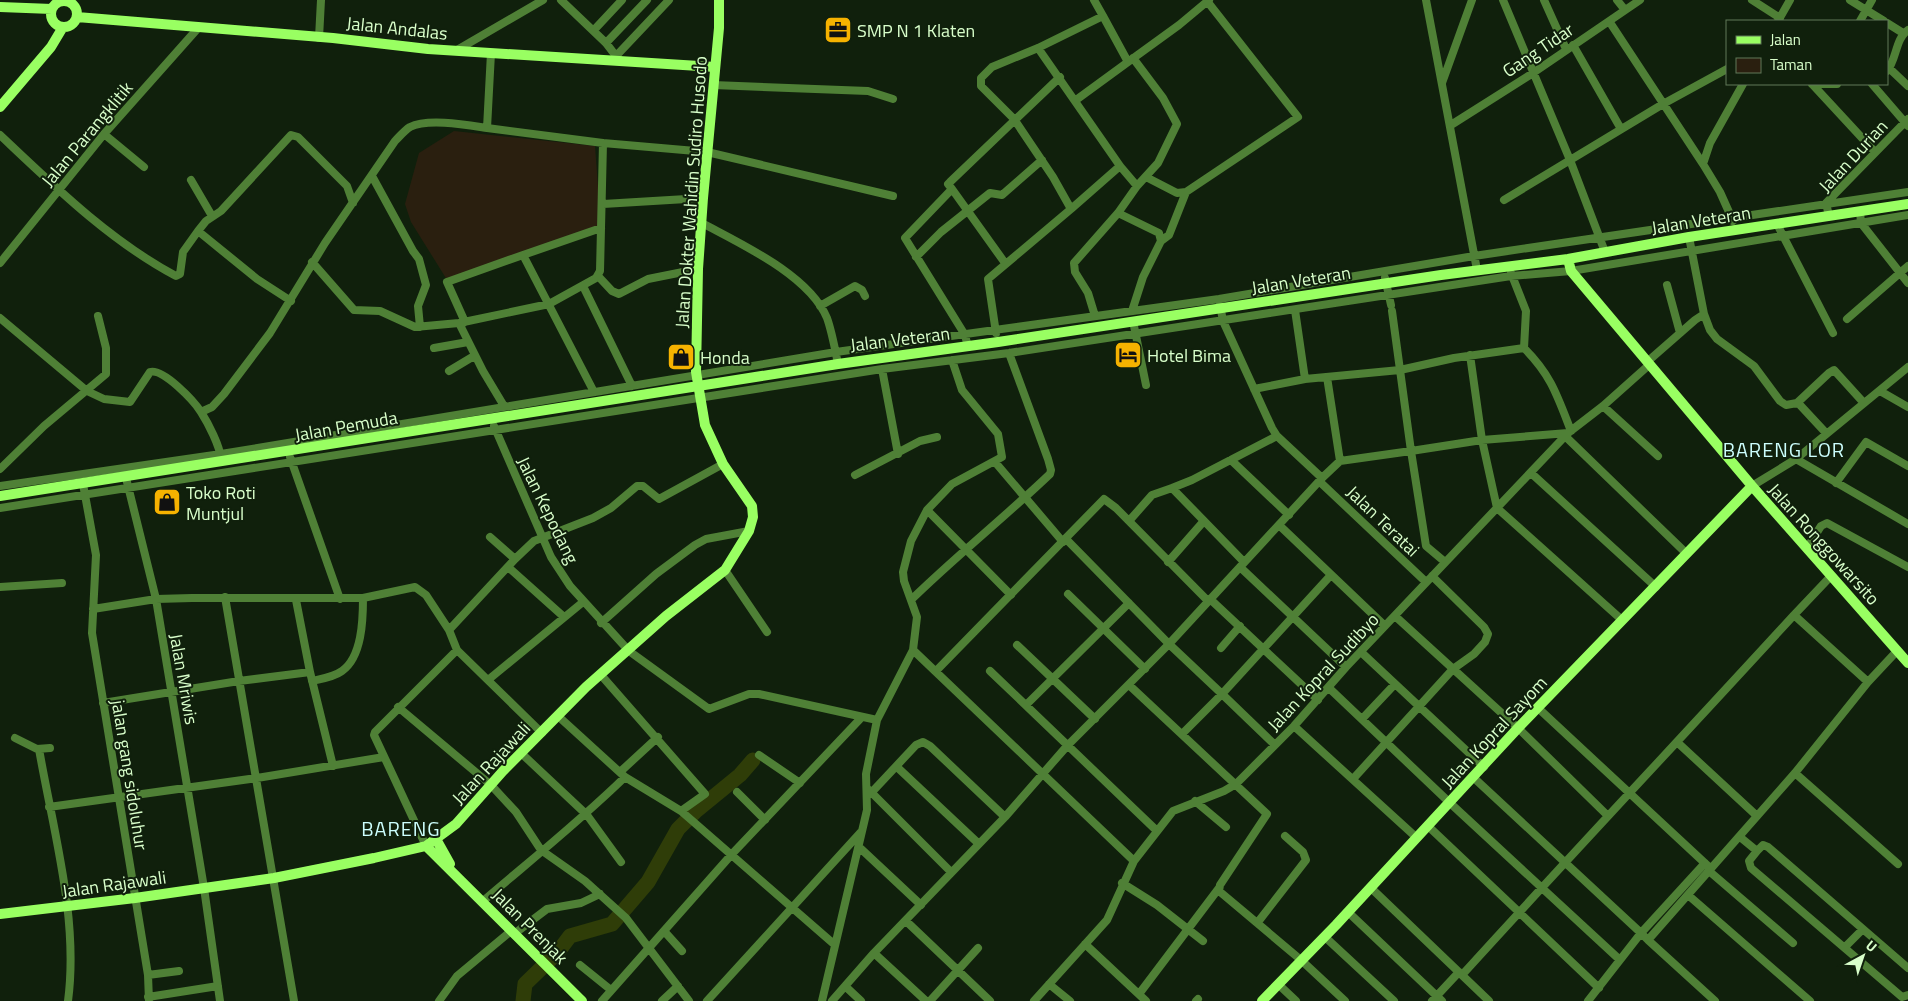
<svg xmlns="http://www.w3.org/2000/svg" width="1908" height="1001" font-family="'Titillium Web',sans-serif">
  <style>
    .green { fill: #2a1f0f }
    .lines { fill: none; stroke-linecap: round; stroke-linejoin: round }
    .river { stroke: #2f3d08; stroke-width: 15 }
    .street { stroke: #4f8036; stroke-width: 8 }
    .secondary { stroke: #99ff62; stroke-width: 10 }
    .labels { text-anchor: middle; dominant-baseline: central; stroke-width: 4; stroke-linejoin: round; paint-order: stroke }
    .street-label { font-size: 18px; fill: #d9ffcb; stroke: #10200c }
    .poi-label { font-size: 18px; fill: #d9ffcb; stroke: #10200c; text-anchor: start }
    .quarter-label { font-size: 20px; letter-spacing: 1px; fill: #cdfffe; stroke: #10200c }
  </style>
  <rect width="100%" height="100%" fill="#10200c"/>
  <path class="green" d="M454,131L595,146L601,227L449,283L411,222L405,204L419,153Z"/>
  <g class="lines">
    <path class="river" d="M523,1001L525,984L558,952L570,936L612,924L648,882L678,829L696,811L740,775L753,760"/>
    <path class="street" d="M561,0L606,43L619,60
      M1094,0L1103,16
      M1426,0L1477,270
      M1503,0L1570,160L1605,252
      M1544,0L1566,49
      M1617,0L1625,10
      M1752,0L1780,18
      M1850,0L1884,21
      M1609,21L1703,164
      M1778,21L1790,0
      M1860,21L1872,0
      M1887,23L1903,33
      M594,30L622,0
      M319,38L321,0
      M606,43L647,0
      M1573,45L1621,129
      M1038,48L1120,166L1137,186
      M457,50L543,0
      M617,55L669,0
      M1889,68L1908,86
      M1887,71C1897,59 1895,39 1908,30
      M1442,83L1472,0
      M1812,84H1837
      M1872,84L1908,126
      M713,85L868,91L893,99
      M1813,85L1875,152
      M1076,100L1128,62
      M1451,125L1533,73L1640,0
      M104,134L144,167
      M0,135C54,186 110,241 176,276L180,274L183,252L198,231L206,221L221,211L291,135L298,137L347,186L353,203
      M603,143L707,152L893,196
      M372,176L413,251L419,259L426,285L418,306L420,327
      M1146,177L1177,193L1186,192L1298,117L1207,1
      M191,180L212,216
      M952,189L1005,263
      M1504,200L1663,104L1727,69
      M603,204L703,198
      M1071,209L1120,166
      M1860,211L1861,223L1908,283
      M1118,213L1159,233L1161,241L1143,277L1132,311
      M1829,216L1826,203L1908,119
      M1733,221L1720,192L1703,164L1710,143L1743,84
      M702,223C741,244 809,275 827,318C832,332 835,349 838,364
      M1777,224L1833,333
      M198,231L257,279L291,301
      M1689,237L1704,314L1710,330L1717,339L1754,366L1780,401L1786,405L1797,403L1800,405L1826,433
      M1161,241L1169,235L1186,192
      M916,257L941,232L990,193L1002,195L1042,160
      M312,262L354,310L380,311L415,327L459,323L549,304L596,278L600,271L603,143L487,128L491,53
      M0,263L104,134L199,27
      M1511,273L1526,311L1524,348
      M598,276L612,291L619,294L648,279L698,269
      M1385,278L1391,305
      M1667,285L1680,333
      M583,286L632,386
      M1220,305L1223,321L1272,428L1277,436L1322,478
      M820,306L855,286L862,290L865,296
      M1295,310L1305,379
      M1095,316L1088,293L1075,272L1074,263L1118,213L1137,186L1158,163L1177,124L1163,98L1133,58
      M0,318L87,391L104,399L130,402L150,372C163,368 194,401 201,412C208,423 220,446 221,459
      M1847,319L1908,266
      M1133,321L1146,385
      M465,322L447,282L523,255
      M459,323L483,371L504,406
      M996,333L988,279L1071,209L1053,177L1014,119L981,86V78L992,67L1038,48L1103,16L1128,62L1179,25L1209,0
      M968,347L965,335L905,238L952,189L948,184L950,182L1060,77
      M434,348L468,342
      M1470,355L1482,440L1497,508L1622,620
      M1647,362L1695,320L1704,314
      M882,369L898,454
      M449,371L474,356
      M1327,377L1340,461
      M1254,389L1305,379L1400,370L1454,358L1524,348C1551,375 1557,395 1571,431
      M1880,391L1908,407
      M594,392L523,255L601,228
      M1797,403L1829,373L1834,370L1863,402
      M1603,406L1658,456
      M201,412L212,407L224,394L270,333L325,243L395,141C400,136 405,130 410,127C428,118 467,125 487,128
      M494,426L551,557L570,586L629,651L709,709L749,694H759L877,720
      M1565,436L1687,554
      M290,457L340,599
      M1796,459L1908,524
      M1231,460L1289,515
      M995,462L1063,542
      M0,469L44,426L106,374V348L98,316
      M1531,473L1656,587
      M855,475L920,441L937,437
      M126,478L156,599L204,888L220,1001
      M1320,482L1426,582
      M1836,483L1866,442L1908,466
      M83,484L96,555L92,633L148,975L149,1001
      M0,486L221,454L836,352L1219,299L1474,256L1908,192
      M1752,486L1796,459L1908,367
      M1172,488L1192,480L1277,436
      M0,508L882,369L1009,353L1511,276L1571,271L1908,215
      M927,510L1011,595
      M1129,521L1152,495L1172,488L1244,562
      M1279,525L1385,626
      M490,537L515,559
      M1066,539L1169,644L1222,694L1182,734
      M1807,548L1821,526L1827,523L1908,567
      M1168,562L1203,522
      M1445,562L1426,546L1411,451L1482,440L1568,433
      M508,567L564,617
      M1240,567L1346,667
      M725,570L767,632
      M0,587L62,583
      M1068,594L1145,669
      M225,597L294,1001
      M1210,599L1318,700
      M296,600L310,672L333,766
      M911,600C956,556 1005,517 1050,474L1051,470L1048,459L1009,353
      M93,609L156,599L192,598H363L415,587L426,595L449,630L457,650L542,733
      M1395,616L1518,728L1607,815
      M601,623L656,574L695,545L706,539L749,531
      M449,630L515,559L534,541L593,518L611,508L637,486H643L659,499L723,464
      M1017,645L1095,719
      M1221,648L1240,626
      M913,650L917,617L904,581L903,572L911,541L927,510L952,484L1002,457L998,434L962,390L952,360
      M1361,652L1484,767
      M936,671L1104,499L1116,508L1208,601
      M990,671L1156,830
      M488,680L583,602
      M312,681C321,679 334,677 342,671C362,657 363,620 363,598
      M1868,682L1897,651
      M1129,685L1267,814L1220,885L1219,891L1301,960L1345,1001
      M1329,688L1450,803L1620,960
      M103,703L239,681L310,672
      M1026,705L1129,603
      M398,707L491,785L516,812L541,850L585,881L626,918L689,1001
      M1538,708L1708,866
      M558,716L625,777L681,811L705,794L601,675
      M1362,719L1395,684
      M1294,726L1417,838
      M15,738L37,749L50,748
      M1677,742L1757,816
      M1275,745L1222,694L1331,575
      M39,749C53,830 79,919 68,1001
      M521,753L587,815L621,862
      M759,755L800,783
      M897,767L979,844
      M620,772L658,737
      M1795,773L1898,864
      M1474,778L1641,933L1705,863
      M1353,779L1453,669L1474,654L1485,642L1488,634L1484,627L1432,576
      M869,790L951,872
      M737,792L765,820
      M872,792L916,745L923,742L930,746L1005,817
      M1195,801L1226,827
      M49,807L257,778L384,757
      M681,811L835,945
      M1428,826L1599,988
      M1740,837L1757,851L1763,845L1768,847L1908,968
      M426,846L374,735L375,732L457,650
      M859,847L921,905
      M1757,851L1749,861L1751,868L1902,997L1908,995
      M1709,871L1793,943
      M1122,883L1157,905L1203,941
      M1371,888L1489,1001
      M1688,895L1810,1001
      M483,901C531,860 580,821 625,777
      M1348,912L1442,1001
      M906,921L990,1001
      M1258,922L1306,860L1303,852L1285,836
      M664,931L682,951
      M514,934L547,909L581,903L600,894
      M1325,937L1394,1001
      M1648,940L1715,1001
      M1085,944L1146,1001
      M1845,947L1863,929
      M874,953L926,1001
      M580,965L611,990
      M148,975L179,971
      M1462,975C1572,854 1684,735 1794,615
      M1049,984L1070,1001
      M1278,984L1296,1001
      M845,986L861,1001
      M1139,994L1219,888
      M148,997L218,986
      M439,1001L457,976L511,931
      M602,1001L732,854L861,718
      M662,1001L678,986
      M707,1001L861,832
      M822,1001L867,810L866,774L877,720L913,650L1134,861
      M832,1001L874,953L1005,817L1067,746L1169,644L1322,478L1340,461L1411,451L1392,311
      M930,1001L978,948
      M1034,1001L1107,920L1134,861L1173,811L1224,791L1236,784L1294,726L1346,667L1568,433L1603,406L1649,365
      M1196,1001L1198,999
      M1432,1001L1459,972
      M1588,1001L1641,933L1648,940L1795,773L1868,682L1794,615L1831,576"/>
    <path class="secondary" d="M51 14a13 13 0 1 1 26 0a13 13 0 1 1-26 0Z
      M0,7L52,9
      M77,17L333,38L428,49L715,67
      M0,107L51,47L63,27
      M1568,259L1571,271L1752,486L1908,663
      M0,496L838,364L998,342L1441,275L1568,259L1689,237L1908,204
      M436,839L450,864
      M426,846L582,1001
      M0,914L135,898L274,878L374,858L426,846L456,824L503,771L586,687L666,616L725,570L749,531L753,517L752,506L723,464L705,425L696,372L698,269L703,198L719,28V0
      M1262,1001L1336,925L1518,728L1752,486"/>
  </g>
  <defs>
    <g id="office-square" transform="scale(1.4375)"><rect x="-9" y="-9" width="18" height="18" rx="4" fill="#f6b200" stroke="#10200c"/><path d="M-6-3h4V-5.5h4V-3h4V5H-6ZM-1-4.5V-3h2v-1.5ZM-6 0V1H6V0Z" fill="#111"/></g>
    <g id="hotel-square" transform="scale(1.4375)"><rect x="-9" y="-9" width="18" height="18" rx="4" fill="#f6b200" stroke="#10200c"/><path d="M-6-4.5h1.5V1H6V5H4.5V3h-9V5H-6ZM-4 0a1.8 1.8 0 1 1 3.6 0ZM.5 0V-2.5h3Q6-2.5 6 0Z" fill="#111"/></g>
    <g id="shop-square" transform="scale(1.4375)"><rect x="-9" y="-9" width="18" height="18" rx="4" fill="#f6b200" stroke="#10200c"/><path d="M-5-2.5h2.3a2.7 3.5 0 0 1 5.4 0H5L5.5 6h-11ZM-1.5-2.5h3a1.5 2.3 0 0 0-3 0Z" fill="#111"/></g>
  </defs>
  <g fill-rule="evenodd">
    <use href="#office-square" x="838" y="30"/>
    <use href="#hotel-square" x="1128" y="355"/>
    <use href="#shop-square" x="681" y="357"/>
    <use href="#shop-square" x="167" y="502"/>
  </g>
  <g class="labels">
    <g class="street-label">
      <text transform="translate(397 28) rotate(6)">Jalan Andalas</text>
      <text transform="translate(1538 50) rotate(-34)">Gang Tidar</text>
      <text transform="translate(87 134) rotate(-50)">Jalan Parangklitik</text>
      <text transform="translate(1853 156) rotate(-47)">Jalan Durian</text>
      <text transform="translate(691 192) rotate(-86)">Jalan Dokter Wahidin Sudiro Husodo</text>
      <text transform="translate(1701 220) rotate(-9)">Jalan Veteran</text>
      <text transform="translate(1301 280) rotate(-9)">Jalan Veteran</text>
      <text transform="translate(900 339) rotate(-7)">Jalan Veteran</text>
      <text transform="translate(346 426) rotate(-10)">Jalan Pemuda</text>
      <text transform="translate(548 510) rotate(64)">Jalan Kepodang</text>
      <text transform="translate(1383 521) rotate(44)">Jalan Teratai</text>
      <text transform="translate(1824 544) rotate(48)">Jalan Ronggowarsito</text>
      <text transform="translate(1323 672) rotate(-47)">Jalan Kopral Sudibyo</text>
      <text transform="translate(184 679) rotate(80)">Jalan Mriwis</text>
      <text transform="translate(1494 732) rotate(-47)">Jalan Kopral Sayom</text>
      <text transform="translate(491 763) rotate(-47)">Jalan Rajawali</text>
      <text transform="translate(130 775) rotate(81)">jalan gang sidoluhur</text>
      <text transform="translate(114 884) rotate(-8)">Jalan Rajawali</text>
      <text transform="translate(530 926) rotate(45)">Jalan Prenjak</text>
    </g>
    <g class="poi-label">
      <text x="857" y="30">SMP N 1 Klaten</text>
      <text x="1147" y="355">Hotel Bima</text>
      <text x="700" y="357">Honda</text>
      <text x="186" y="492">Toko Roti<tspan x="186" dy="21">Muntjul</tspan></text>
    </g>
    <g class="quarter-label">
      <text x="1784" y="449">BARENG LOR</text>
      <text x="401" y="828">BARENG</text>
    </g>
  </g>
  <rect x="1726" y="20" width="162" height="65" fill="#10200c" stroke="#607958"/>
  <rect x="1736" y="36" width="25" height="8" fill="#99ff62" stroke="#607958"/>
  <text x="1770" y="45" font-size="15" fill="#d9ffcb">Jalan</text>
  <rect x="1736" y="58" width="25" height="15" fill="#2a1f0f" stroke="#607958"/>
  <text x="1770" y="70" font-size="15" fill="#d9ffcb">Taman</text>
  <g transform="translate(1863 956) rotate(40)" stroke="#10200c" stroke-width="4" paint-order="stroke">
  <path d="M0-4L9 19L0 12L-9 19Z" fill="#d9ffcb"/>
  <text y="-8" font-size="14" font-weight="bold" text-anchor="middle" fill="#d9ffcb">U</text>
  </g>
</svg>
